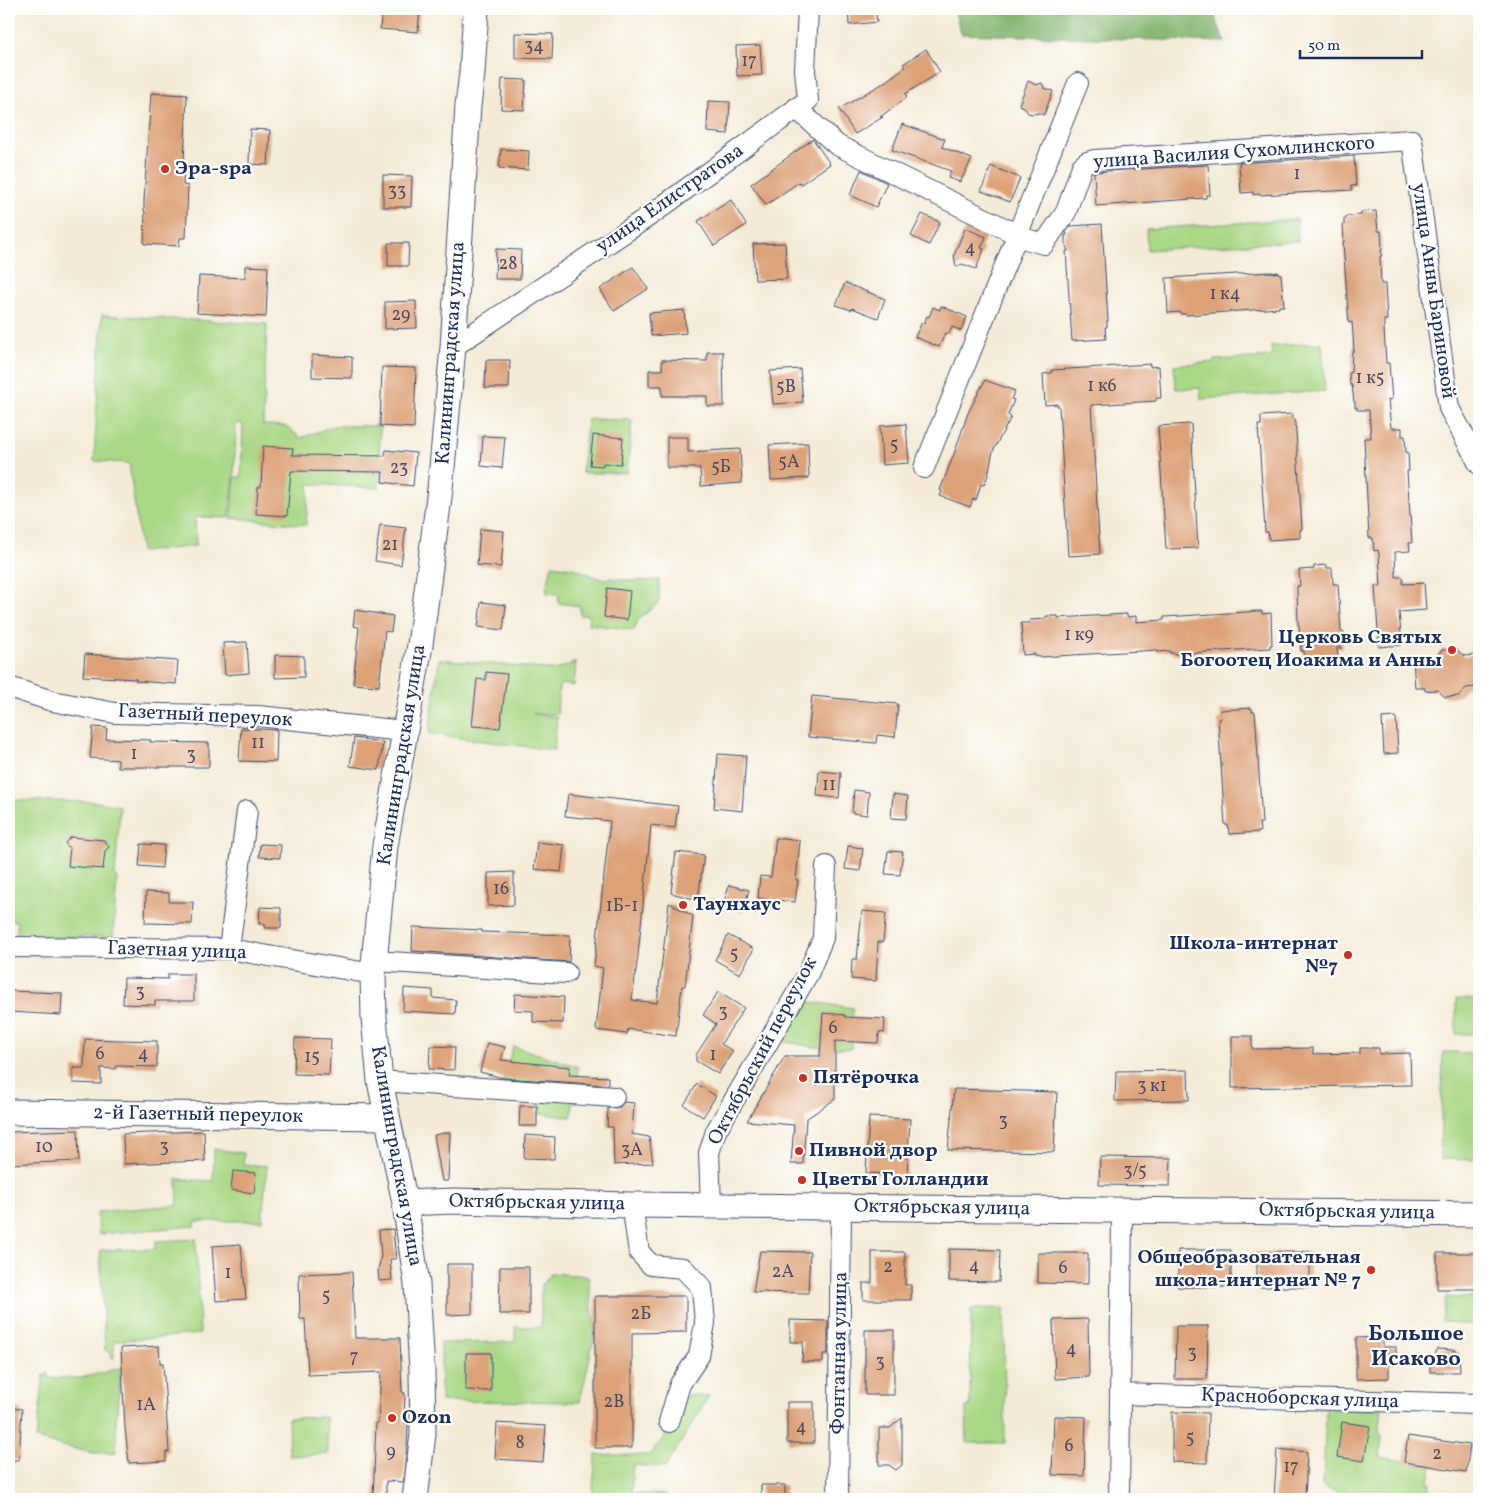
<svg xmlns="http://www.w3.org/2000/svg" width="1488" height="1508" font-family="Vollkorn,serif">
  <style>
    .green { fill: #aad886; stroke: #628472 }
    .forest { fill: #87b873; stroke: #517468 }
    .building { fill: #dca177 }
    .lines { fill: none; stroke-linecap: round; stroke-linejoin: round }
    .minor-casing { stroke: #3b4b70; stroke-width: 22 }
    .tertiary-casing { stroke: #3b4b70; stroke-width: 27 }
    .minor { stroke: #fff; stroke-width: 20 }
    .tertiary { stroke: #fff; stroke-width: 25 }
    .poi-dot { fill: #c8321e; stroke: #fff; stroke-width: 2 }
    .labels { text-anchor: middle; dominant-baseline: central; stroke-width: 4.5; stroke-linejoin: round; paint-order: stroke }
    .number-label { font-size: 18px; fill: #4b4c64 }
    .street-label { font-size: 20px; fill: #1b2f5e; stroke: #fff }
    .poi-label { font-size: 20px; font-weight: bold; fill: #1b2f5e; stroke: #fff; text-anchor: start }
    .quarter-label { font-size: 22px; font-weight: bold; fill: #1b2f5e; stroke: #fff }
  </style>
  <rect width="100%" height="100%" fill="#fff"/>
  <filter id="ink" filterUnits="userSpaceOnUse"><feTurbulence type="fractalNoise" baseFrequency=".02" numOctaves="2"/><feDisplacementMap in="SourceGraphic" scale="10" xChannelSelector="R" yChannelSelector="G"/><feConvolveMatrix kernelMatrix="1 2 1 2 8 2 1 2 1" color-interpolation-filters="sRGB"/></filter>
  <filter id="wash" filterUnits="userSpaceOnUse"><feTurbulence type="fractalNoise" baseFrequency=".0096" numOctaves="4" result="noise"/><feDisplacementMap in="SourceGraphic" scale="20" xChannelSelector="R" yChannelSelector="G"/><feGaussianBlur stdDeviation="1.12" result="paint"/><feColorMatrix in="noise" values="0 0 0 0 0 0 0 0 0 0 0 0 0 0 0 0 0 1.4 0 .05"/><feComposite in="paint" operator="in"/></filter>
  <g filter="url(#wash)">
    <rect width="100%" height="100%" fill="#f3ebd6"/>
    <path class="green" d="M1297,219L1298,241L1147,250L1146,229Z
      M102,315L267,324L263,425L285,426L301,438L333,426H380L379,488L309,484L306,525L231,518L235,477H241L243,424L236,423L234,477L229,518L195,517L196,546L141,552L129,463L94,461Z
      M1322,343L1325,391L1201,399L1200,388L1176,389L1174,365L1214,362V360L1272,357L1271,346Z
      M587,419L632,420L627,473H582Z
      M552,565C560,566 569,567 576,569C588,573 599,581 611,578L634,581L659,580V602L638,620L634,630L588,624L589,615H580V606L558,603L559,594L547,593L546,590Z
      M439,659L555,670L576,662L574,686L561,684L559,687L557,714H533L557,717L554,750L429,734Z
      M9,800L97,802L120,806L115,877L117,878L113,937H17V921H9Z
      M1456,999H1479V1034H1456Z
      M804,1001L853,1008L851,1049L815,1047L781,1041Z
      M513,1046L578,1067L571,1117L540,1114L541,1100L502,1085Z
      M1443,1052L1479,1053V1160L1440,1159Z
      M214,1149L244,1153L243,1164L267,1166L262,1221H195V1226L99,1234L97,1212L178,1205L177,1179L213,1181Z
      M196,1239L200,1334L114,1341V1358H112L109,1351L105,1350L100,1250L155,1249L156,1241Z
      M551,1273L588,1276L595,1333L580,1402L441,1401V1343L515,1342V1327H541V1284H543Z
      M1446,1297C1457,1299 1468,1297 1479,1298V1327L1442,1321Z
      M1004,1308L1005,1443H967L966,1407H970L971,1309Z
      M121,1368L116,1421V1452L92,1453L36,1439L44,1374L48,1373V1378H81Z
      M687,1395L709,1396L666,1467L633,1465L631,1493L666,1495V1499H592L596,1455H649L667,1434Z
      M1326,1409L1382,1410L1379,1434L1382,1435L1380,1457L1432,1466L1429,1482L1431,1483L1427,1498L1403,1490L1399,1499H1358L1323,1487Z
      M326,1417L328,1454L289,1456L288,1418Z"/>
    <path class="forest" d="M954,9H1212L1225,42L961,34Z"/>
    <g id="blocks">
      <path class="building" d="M382,9H420L418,32L380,29Z
        M848,9H875L877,22L849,25Z
        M515,33L553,34L552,59L515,58Z
        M760,45L762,75L737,76L736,46Z
        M926,49L940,72L905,94L907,97L880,117H883L855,134L839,109L882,84L905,67L903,64Z
        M502,79L526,80L524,110L501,109Z
        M1028,81L1036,85L1042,83L1044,88L1053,91L1044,115L1039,113L1032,114L1028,113L1024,107L1019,105Z
        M151,93L187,95L183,185L188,186L186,238H180L179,246L144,244L145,211H144V201Z
        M708,101L730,102L728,134L707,132Z
        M902,124L945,139L942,147L972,159L960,182L948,178L951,171L892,150Z
        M250,129L270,130L268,165L249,164Z
        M813,139L830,164L801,184L799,182L766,205L751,184Z
        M501,149L529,151L528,170L499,168Z
        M1354,156L1356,186H1351L1352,190L1259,195V194L1253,195V192L1241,193L1239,163Z
        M1208,165L1210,195H1206V198L1096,206L1094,172Z
        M991,166L1020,178L1010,202L981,191Z
        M861,170L887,183L876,207L850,195Z
        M383,175L412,176L411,207H383Z
        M731,200L746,225L714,246L698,221Z
        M1376,211L1378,231H1381L1382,250H1381L1382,256H1380L1381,284H1385L1387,320H1384V329L1386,363H1389L1391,388L1392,399L1388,400L1391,428H1402V436H1405L1406,453L1408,452L1409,471H1407L1412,543H1409L1410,551L1395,552L1396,577H1403V584L1424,583L1426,610L1399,612L1402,645L1379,647L1375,586H1381L1379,554L1378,550L1374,551L1373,538H1369L1364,438H1371L1369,410H1357V407L1355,408V402H1354L1352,385H1350L1349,373H1351L1352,351H1354L1353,336L1352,322L1349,323L1348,312L1343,242H1344L1343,225H1344V219H1346V216L1361,215V212Z
        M922,214L940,222L929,245L911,236Z
        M1102,224L1108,321H1107V327H1105L1106,339L1072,341L1066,251H1068L1065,243V235H1067L1066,232L1071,226Z
        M965,228L986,237L981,248L984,249L976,269L962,264L956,267L954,255Z
        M388,243H409L408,266H388Z
        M785,243L787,279L755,280L753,244Z
        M496,249L521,250L520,279H495Z
        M245,266L268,267L266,317L197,313L199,276L245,278Z
        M633,267L648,289L614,311L600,289Z
        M1272,272L1273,273L1278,272L1279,274H1281L1284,306H1279V308L1186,315V314H1180V312L1168,313L1166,278Z
        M845,283L885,299L878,318L852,308L851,310L836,305Z
        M416,301L417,328L385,329V302Z
        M941,306L967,317L961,331L952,327L949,334L945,333L939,347L915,337L922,322L924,323L927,316L929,317L933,307L940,310Z
        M684,310L686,333L651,336L649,313Z
        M707,352H723L724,406H707V396H662V386H649V370H662V360L707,361Z
        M312,355L352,357V378L312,377Z
        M486,360H510L509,388H485Z
        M1150,364V367L1159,366L1161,398H1156V401L1091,405L1100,554L1068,556L1059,406H1057V404L1045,405L1043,374L1052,373V370Z
        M382,367L416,368L414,428L380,426Z
        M800,369L803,402L773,404L770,371Z
        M985,380L1015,391L1011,399L1014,400L1008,415L1011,417L993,451L988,475L984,485L981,484L976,500L973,499L970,507L940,496L942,491L940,490L954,454L968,413Z
        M1292,414V419H1295L1296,432L1302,529L1300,530V538L1269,540L1268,532H1265L1264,515L1258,425H1261V416Z
        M906,424L909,463L882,465L880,426Z
        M1191,424L1198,548L1166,549L1158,426Z
        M593,435L623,438L621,464L603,463V466L590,465Z
        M483,436L505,437L502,468L481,466Z
        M667,437H688V452L740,449L742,483L701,486L700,468H667Z
        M808,443L809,478L771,480L769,445Z
        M263,446L293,448L292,455L385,456L386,450L416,453L413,486L382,482L383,472L291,471L287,516L256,514L258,487H261Z
        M380,525L406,528L401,565L375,561Z
        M480,529L504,531L501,567L477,565Z
        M1326,565L1327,568H1332L1333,584H1338L1341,632H1344V644H1341L1342,648H1337L1338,657L1304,659V651H1301L1299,625H1298L1297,586H1300L1299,570L1314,569V566Z
        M607,588L630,591L627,620L604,617Z
        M481,602L506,605L503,630L478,627Z
        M355,610L393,616L391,632L385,631L379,686L353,684L359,627L353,626Z
        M1262,611V614L1271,613L1272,645H1270V648L1175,654V653H1170V651L1157,652V650L1040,657L1035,656V654L1023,655L1021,623H1030L1029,620L1046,619V616H1058V618L1127,614V617L1136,616V622L1164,620V617Z
        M247,642L249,673L225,675L223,643Z
        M1456,649L1464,656L1474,655L1479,660V682H1477V687L1466,688L1459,696L1445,697L1437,690L1425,691V688H1415L1413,659L1435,658L1442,650Z
        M85,654L178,661L176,684L136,681V679L83,676Z
        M275,655L304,656V677L275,678Z
        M486,672L507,674L500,728L472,726L477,679L486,680Z
        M812,696L898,704L895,737L877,735L876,743L808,737Z
        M1252,708V712H1255L1256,725L1262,823H1259L1260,832L1229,834L1228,825H1225L1218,719H1221L1220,710Z
        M1396,717L1398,753L1384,754L1382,718Z
        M93,727L107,728L106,739L151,740L150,742L209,743V767H118V760L90,758Z
        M241,728L277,730L276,762L239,761Z
        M354,738L383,742L379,770L350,766Z
        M718,754L746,756L742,811L714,808Z
        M819,771L841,773L839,798L817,796Z
        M854,790L869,792L867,815L852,813Z
        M568,794L678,806L675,828L651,825L638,955L632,1000L657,1003L669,903L693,916L685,986H682L676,1036L628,1029L627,1034L596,1030L603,968L594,966L610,821L565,816Z
        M893,794L908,796L906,819L891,818Z
        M71,837L104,840L109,847L105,851L103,869L68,866L70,849L65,843Z
        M776,838L800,841L796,880H798L795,902L758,898L760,876L771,877Z
        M537,842L564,845L561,872L534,869Z
        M141,844L164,845L162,868L139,866Z
        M260,844L281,845L280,858L259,857Z
        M848,846L863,848L860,871L845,869Z
        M888,851L903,852L900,875L885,874Z
        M676,852L704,855L698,900L671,893Z
        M514,872V905L488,906V873Z
        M729,885L749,890L743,912L723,907Z
        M146,892L169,893V902H193L192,924L145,923Z
        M260,907L281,908V928H265V924H259Z
        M862,911L886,913L883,942H878L876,981L851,979L852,959H857Z
        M413,927L482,930V932L570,935L569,962L412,951Z
        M728,935L754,949L740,974L715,960Z
        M168,974H194V1001H155V1005L123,1004L124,978L168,979Z
        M404,988L433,990V998L456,1000L455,1014L403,1011Z
        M9,991L62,993L61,1015L9,1012Z
        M718,992L744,1008L721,1044L733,1051L718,1074L696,1061V1055L716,1024L703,1015Z
        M515,994L564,997L563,1023L533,1022V1011L514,1010Z
        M823,1013L845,1015V1017L885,1019L884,1033L879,1032L878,1043L835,1041V1099L806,1119L803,1164H791L794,1125L747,1121L785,1056H820Z
        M1232,1036H1252V1049L1313,1048V1054L1360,1053V1048H1379V1054L1410,1053L1411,1085L1232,1088Z
        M295,1038L331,1039L329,1075L294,1074Z
        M85,1039L157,1041V1067L116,1066V1069L101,1068V1084L73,1083V1068H84Z
        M487,1043L505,1047L501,1060L570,1067L569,1075L608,1077V1085L503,1078L480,1072Z
        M430,1046L455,1047L454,1070L429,1069Z
        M1188,1070L1189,1100L1115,1101L1116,1071Z
        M697,1084L716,1096L703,1117L684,1105Z
        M954,1089L1057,1092L1054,1152L948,1150Z
        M624,1102L634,1103L632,1134L649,1137L653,1163L614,1165L613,1127H607L608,1108H619Z
        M520,1106H537V1126H519Z
        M869,1117L910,1119L907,1175L866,1173Z
        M78,1130L79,1161L9,1164V1132Z
        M204,1131L205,1161L124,1164L123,1134Z
        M450,1132L448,1181H442L434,1135Z
        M525,1135L555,1137L554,1159L524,1158Z
        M1100,1157L1171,1158L1170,1186L1099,1185Z
        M233,1171L256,1173L254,1193L231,1190Z
        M393,1229L396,1259H390L392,1280L379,1281L378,1271L381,1256L379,1230Z
        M241,1244L246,1299L216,1301L212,1246Z
        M949,1249L1000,1250L999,1282L949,1281Z
        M1178,1250H1231V1287H1178Z
        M760,1251L810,1252L808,1293L753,1292Z
        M872,1252H905V1285H911V1300H863V1283H872Z
        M1257,1252H1310V1287H1257Z
        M1038,1253H1088V1284L1038,1283Z
        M1437,1253H1479V1289H1437Z
        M447,1264H472V1314L447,1315Z
        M500,1267H529V1314H499Z
        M352,1272L355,1338H400L402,1392L405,1393L404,1423L408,1424L407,1444L403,1482L386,1481V1499H373L376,1423H378L381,1372L308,1375L305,1319H300L299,1274Z
        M595,1296H686V1332L632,1333V1448H595Z
        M1088,1319L1089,1377L1055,1379L1053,1320Z
        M790,1320L828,1321V1354H823V1362H802L803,1342H790Z
        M1176,1326H1208L1207,1379H1175Z
        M865,1330H894V1395H865Z
        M1383,1337V1347H1396V1362L1389,1363V1378L1356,1379V1338Z
        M159,1346L160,1363H163L169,1452H166V1461L129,1463L125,1428L121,1348Z
        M1437,1349L1456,1350L1455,1352H1459L1460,1372H1430V1356H1435Z
        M466,1353H491V1391L466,1390Z
        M787,1402H814V1443H787Z
        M9,1408L22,1409L19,1460H9Z
        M1172,1412L1208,1413L1207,1463L1172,1462Z
        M1054,1416L1086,1417L1084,1476L1052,1475Z
        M902,1418V1465L896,1470L889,1465H879V1428H890Z
        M1342,1422L1370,1426L1364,1461L1337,1457Z
        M497,1423L546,1426L543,1462L495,1459Z
        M1408,1436L1470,1445L1466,1472L1404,1462Z
        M1277,1449L1307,1452L1305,1499H1274Z
        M761,1485H785V1499H761Z"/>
    </g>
  </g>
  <g filter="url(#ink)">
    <use href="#blocks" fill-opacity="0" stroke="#3b4b70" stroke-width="1"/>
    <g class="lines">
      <g class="minor-casing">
        <path id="minor" d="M796,108L837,145L1026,239L1044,244L1066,212L1082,166L1087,162L1094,160L1412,140L1449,408L1479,464
          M453,347L652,214L808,100L805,70L808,9
          M924,468L1078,83
          M9,687L52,701L115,713L258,716L404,731
          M9,947L229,949L373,974
          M229,949L247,811
          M374,961L566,973
          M380,1081L614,1097
          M632,1205L639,1252L651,1265L683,1268L702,1288L705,1323L699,1356L680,1384L669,1422
          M711,1206L709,1153L716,1131L808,974L823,938L826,866
          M1120,1394L1479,1404
          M838,1499L841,1207
          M1119,1499L1122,1210"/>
      </g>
      <g class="tertiary-casing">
        <path id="tertiary" d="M9,1112L387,1117
          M405,1203L454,1201L632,1205L1479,1214
          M415,1499L423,1434L422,1371L417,1284L405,1203L380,1081L374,1018L373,974L385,846L420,645L440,489L453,347L468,106L472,73L476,9"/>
      </g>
      <use href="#minor" class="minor"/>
      <use href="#tertiary" class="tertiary"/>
    </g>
  </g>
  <g class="poi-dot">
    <circle cx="165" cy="169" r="5"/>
    <circle cx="1452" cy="650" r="5"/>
    <circle cx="683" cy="905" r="5"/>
    <circle cx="1348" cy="955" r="5"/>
    <circle cx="803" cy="1078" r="5"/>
    <circle cx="799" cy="1151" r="5"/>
    <circle cx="802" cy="1180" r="5"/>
    <circle cx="1371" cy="1270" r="5"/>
    <circle cx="392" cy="1418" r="5"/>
  </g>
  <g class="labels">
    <g class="number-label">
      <text x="534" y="46">34</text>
      <text x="749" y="61">17</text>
      <text x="1297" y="174">1</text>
      <text x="397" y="191">33</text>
      <text x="970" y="248">4</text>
      <text x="508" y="264">28</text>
      <text x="1225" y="294">1 к4</text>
      <text x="401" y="315">29</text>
      <text x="1370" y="378">1 к5</text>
      <text x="1102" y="386">1 к6</text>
      <text x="786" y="387">5В</text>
      <text x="894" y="445">5</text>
      <text x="789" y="462">5А</text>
      <text x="721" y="467">5Б</text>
      <text x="399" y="468">23</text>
      <text x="390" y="545">21</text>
      <text x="1079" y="635">1 к9</text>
      <text x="258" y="743">11</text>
      <text x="134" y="754">1</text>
      <text x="191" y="755">3</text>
      <text x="829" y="785">11</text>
      <text x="501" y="889">16</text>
      <text x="622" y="906">1Б-1</text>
      <text x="734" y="954">5</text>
      <text x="140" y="992">3</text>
      <text x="723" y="1012">3</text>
      <text x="833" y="1028">6</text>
      <text x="100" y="1054">6</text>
      <text x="143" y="1054">4</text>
      <text x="713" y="1055">1</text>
      <text x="312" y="1057">15</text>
      <text x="1152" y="1086">3 к1</text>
      <text x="1003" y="1121">3</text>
      <text x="44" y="1147">10</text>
      <text x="164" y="1147">3</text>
      <text x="632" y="1150">3А</text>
      <text x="1135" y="1171">3/5</text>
      <text x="974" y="1266">4</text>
      <text x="888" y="1267">2</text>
      <text x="1063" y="1268">6</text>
      <text x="783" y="1272">2А</text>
      <text x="228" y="1273">1</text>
      <text x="326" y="1296">5</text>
      <text x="641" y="1314">2Б</text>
      <text x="1071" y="1349">4</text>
      <text x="1192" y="1353">3</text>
      <text x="354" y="1357">7</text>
      <text x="880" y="1362">3</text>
      <text x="614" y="1402">2В</text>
      <text x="146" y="1405">1А</text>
      <text x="801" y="1427">4</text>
      <text x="1190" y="1438">5</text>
      <text x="520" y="1443">8</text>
      <text x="1069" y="1446">6</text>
      <text x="391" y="1452">9</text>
      <text x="1437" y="1454">2</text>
      <text x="1291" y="1467">17</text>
    </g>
    <g class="street-label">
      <text transform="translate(1234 153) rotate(-4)">улица Василия Сухомлинского</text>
      <text transform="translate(670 199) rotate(-35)">улица Елистратова</text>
      <text transform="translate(1433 291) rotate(82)">улица Анны Бариновой</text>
      <text transform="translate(451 353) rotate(-86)">Калининградская улица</text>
      <text transform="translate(205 716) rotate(3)">Газетный переулок</text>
      <text transform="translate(402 755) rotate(-81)">Калининградская улица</text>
      <text transform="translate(177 951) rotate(2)">Газетная улица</text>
      <text transform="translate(763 1051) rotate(-62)">Октябрьский переулок</text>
      <text transform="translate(198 1115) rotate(1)">2-й Газетный переулок</text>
      <text transform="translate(396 1156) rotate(80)">Калининградская улица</text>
      <text transform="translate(537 1203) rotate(1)">Октябрьская улица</text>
      <text transform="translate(942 1208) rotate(1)">Октябрьская улица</text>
      <text transform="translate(1347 1212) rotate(1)">Октябрьская улица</text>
      <text transform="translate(840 1353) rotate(-89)">Фонтанная улица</text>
      <text transform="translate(1300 1399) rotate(2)">Красноборская улица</text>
    </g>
    <g class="poi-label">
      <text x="175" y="169">Эра-spa</text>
      <text x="1442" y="638" text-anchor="end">Церковь Святых<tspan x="1442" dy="23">Богоотец Иоакима и Анны</tspan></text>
      <text x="693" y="905">Таунхаус</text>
      <text x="1338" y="944" text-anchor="end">Школа-интернат<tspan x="1338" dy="23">№7</tspan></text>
      <text x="813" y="1078">Пятёрочка</text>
      <text x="809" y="1151">Пивной двор</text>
      <text x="812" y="1180">Цветы Голландии</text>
      <text x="1361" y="1258" text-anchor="end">Общеобразовательная<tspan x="1361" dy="23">школа-интернат № 7</tspan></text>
      <text x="402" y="1418">Ozon</text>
    </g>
    <g class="quarter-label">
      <text x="1416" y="1334">Большое<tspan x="1416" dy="25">Исаково</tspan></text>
    </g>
  </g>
  <rect width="1488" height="1508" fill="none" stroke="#fff" stroke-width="30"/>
  <path d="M1300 50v8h122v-8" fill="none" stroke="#1b2f5e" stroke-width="2.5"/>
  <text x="1308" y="50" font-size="15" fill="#1b2f5e" stroke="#ffffff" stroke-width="4" paint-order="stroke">50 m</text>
</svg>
